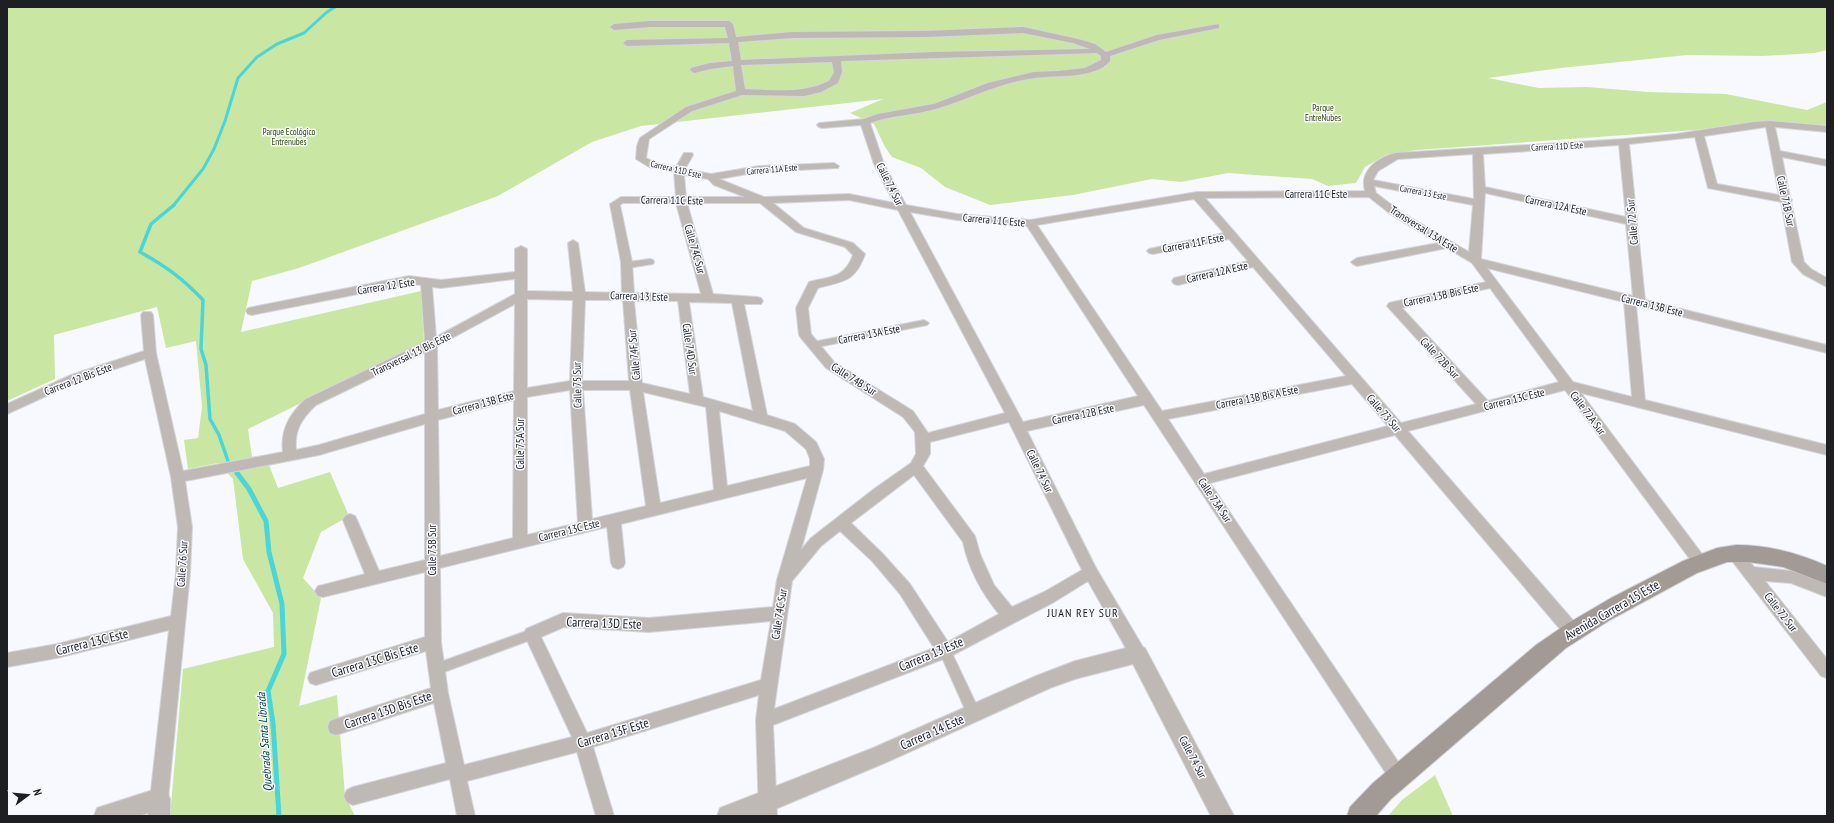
<svg xmlns="http://www.w3.org/2000/svg" width="1834" height="823" font-family="'PT Sans Narrow',sans-serif">
  <style>
    .green { fill: #c9e7a3 }
    .lines { fill: none; stroke-linecap: round; stroke-linejoin: round }
    .stream-far2 { stroke: #49d6d8; stroke-width: 3 }
    .stream-far1 { stroke: #49d6d8; stroke-width: 3.5 }
    .stream { stroke: #49d6d8; stroke-width: 5 }
    .pedestrian-casing { stroke: #d4d6db; stroke-width: 2 }
    .minor-casing { stroke: #d4d6db; stroke-width: 2 }
    .tertiary-casing { stroke: #d4d6db; stroke-width: 2 }
    .secondary-casing { stroke: #d4d6db; stroke-width: 2 }
    .pedestrian { fill: #beb9b5; fill-rule: evenodd }
    .minor { fill: #beb9b5; fill-rule: evenodd }
    .tertiary { fill: #beb9b5; fill-rule: evenodd }
    .secondary { fill: #a19a95; fill-rule: evenodd }
    .labels { text-anchor: middle; dominant-baseline: central; stroke-width: 3; stroke-linejoin: round; paint-order: stroke }
    .far-park-label { font-size: 9px; fill: #314709; stroke: #f7f9fe }
    .far-street-label { font-size: 9px; fill: #1d1f23; stroke: #f7f9fe }
    .street-label { font-size: 11px; fill: #1d1f23; stroke: #f7f9fe }
    .neighbourhood-label { font-size: 12px; letter-spacing: 1px; fill: #1d1f23; stroke: #f7f9fe }
    .water-label { font-size: 12px; font-style: italic; fill: #004243; stroke: #f7f9fe }
    .near-street-label { font-size: 13px; fill: #1d1f23; stroke: #f7f9fe }
  </style>
  <rect width="100%" height="100%" fill="#f7f9fe"/>
  <path class="green" d="M7,7H1827V50L1815,53L1763,56L1687,55L1561,68L1488,78L1539,88L1587,87L1648,92L1726,94L1807,110L1827,102V125L1761,121L1696,130L1417,150L1386,155L1365,167L1356,183L1328,186L1312,179L1228,173L1181,182L1152,179L1073,195L990,205L945,187L921,168L892,157L885,147L874,124L850,113L883,99L641,126L592,142L498,196L299,268L252,281L241,332L421,291L424,343L248,429L252,457L265,455L278,488L330,472L349,516L321,532L303,578L321,598L299,706L337,695L345,796L355,816H170L183,669L274,647L273,613L243,559L233,479L218,463L188,469L184,440L198,438L202,407L196,341L166,348L157,307L54,335L55,379L7,401Z
    M1435,775L1453,816H1388L1402,800Z"/>
  <g class="lines">
    <path class="stream-far2" d="M173,206L203,169L214,149L225,121L238,78L257,57L277,44L304,33L327,12L335,7"/>
    <path class="stream-far1" d="M174,205L151,224L140,252C167,267 182,278 203,300L201,349L206,365L210,419L219,435L228,461L238,474"/>
    <path class="stream" d="M237,473L249,489L266,521L269,552L282,604L284,654L268,691L273,723L279,816"/>
    <g class="pedestrian-casing">
      <path id="pedestrian" d="M650,259L653,260L654,262L653,264L628,268L624,265L628,262Z
        M924,320L929,323L927,325L813,348L808,345L813,342Z
        M532,629L536,630L538,634L536,638L436,675L432,673L430,669L432,665Z
        M945,646L949,647L979,710L980,714L979,718L974,720L969,718L939,651L941,647Z"/>
    </g>
    <g class="minor-casing">
      <path id="minor" d="M650,21H729L733,24L736,37L792,32L924,31L1023,27L1078,39L1095,44L1106,52L1157,35L1219,24V28L1159,40L1110,56V61C1096,79 1055,75 1035,78C1001,82 971,98 939,108C916,115 892,115 870,123L884,164L906,205L957,214L1030,220L1197,192L1365,191C1359,171 1378,157 1396,153L1624,139L1676,134L1754,122L1770,121L1827,126V132L1775,127L1780,151L1827,160V166L1782,157L1790,198L1792,200L1791,202L1804,262L1811,269L1827,278V287L1803,274L1792,262L1781,202L1708,188L1695,137L1629,144L1645,300L1827,345V353L1636,305L1645,400L1827,445V455L1581,393L1705,558L1707,562L1705,566L1700,568L1695,566L1565,390L1408,431L1578,626L1580,631L1578,636L1572,638L1566,636L1395,435L1210,483L1405,772L1408,778L1405,784L1399,787L1393,784L1144,405L1027,431L1096,568L1144,649L1146,654L1144,659L1138,661L1132,659L1088,581L1054,602L951,656L773,725L777,816H759L756,720L759,695L593,747L614,816H596L577,752L467,781L475,816H457L450,779L353,805L347,802L344,796L347,790L353,787L446,763L434,703L336,735L330,733L328,727L330,721L336,719L431,688L426,651L316,685L310,683L308,678L310,673L316,671L425,637V572L323,597L318,596L315,591L318,586L323,585L365,574L343,520L345,516L350,514L355,516L357,520L379,571L425,560V424L319,455L185,481L192,527L190,573L168,799L165,805L159,808L153,805L150,799L169,630L57,658L7,667V653L57,644L171,616L176,573L178,527L171,477L145,359L79,381L7,414V404L71,375L144,351L141,315L143,312H151L153,315L156,353L183,471L283,452C280,430 290,413 306,399L425,342L421,285L409,284L252,315L248,314L246,311L248,308L409,276L441,280L515,272V249L521,246L527,249V291L573,292L568,243L573,240L578,243L585,292L622,293L621,262L610,204L621,197H676L674,172L649,167L636,159L637,146L640,138L686,107L736,91L733,66L710,69L694,73L690,70L691,68L710,63L732,61L729,43L627,46L623,43L627,40L728,38L725,27H650L614,30L610,27L614,24ZM1023,33L1073,43L1090,49L934,52L741,60L738,42L792,38L924,37ZM1097,53L1101,56V60L1085,68L1059,71L1034,72L988,83L934,104L878,114L864,119L819,123L817,125L819,127L822,128L861,125L874,164L894,203L849,194L764,197L719,179L759,172L838,168L839,166L834,163L759,166L711,174L685,169L693,155L692,153H684L676,167L656,163L646,158L649,139L692,111L742,95L804,96L821,92L838,83L842,72L841,61ZM832,62L834,72L829,81C802,94 775,90 745,89L741,65ZM1766,127L1779,195L1717,184L1704,136ZM1619,145L1626,217L1485,187L1483,154ZM1473,154L1474,199L1373,180L1378,171L1398,159ZM684,175L708,179L714,185L745,197H686ZM1374,186L1473,205L1469,252L1401,212L1376,193ZM1485,193L1626,224L1633,296L1481,259ZM1369,197L1393,216L1438,243L1357,258L1351,262L1353,264L1357,266L1447,248L1472,263L1486,282L1393,302L1389,303L1387,306L1476,404L1401,423L1205,198ZM1194,199L1224,233L1149,249L1147,251L1149,253L1153,254L1229,239L1248,261L1174,278L1172,281L1174,284L1178,285L1253,267L1346,376L1162,411L1037,225ZM849,200L898,210L1005,413L928,433L913,411L834,362L811,334L808,308L818,288C844,281 855,282 865,254L853,243L804,228L773,203ZM623,203H676L701,294L634,293L632,262L620,205ZM687,203H760L796,232L845,247L853,255C844,279 831,276 809,282L796,308L799,335L801,338L826,368L903,417L915,432L916,454L911,463L874,489L811,538L801,550L823,470L824,459L816,442L795,424L767,415L744,304H761L763,301L761,298L757,297L713,294ZM910,212L957,220L1027,226L1138,396L1023,422ZM1487,268L1624,302L1632,397L1573,382ZM515,279V294L436,337L432,287L441,288ZM1490,288L1559,382L1488,401L1402,308ZM527,299L573,300L570,381L527,388ZM585,300H623L629,381H582ZM634,301H678L690,394L642,383ZM689,302L732,303L753,411L703,397ZM515,304L514,391L438,410L437,346ZM425,352V414L319,445L296,450C294,430 302,418 316,405ZM1352,384L1388,426L1204,474L1168,419ZM570,390L578,523L527,535V397ZM583,390H630L646,506L592,519ZM643,392L706,407L714,490L660,503ZM514,400L513,538L440,556L438,420ZM719,411L785,431L806,449L810,459V466L727,486ZM1009,422L1082,570L1044,592L1012,607L994,585L980,554L975,536L923,466L930,454V442ZM914,475L963,542C969,570 981,592 999,614L948,642L910,584L882,553L851,523ZM807,478L777,580L773,607L649,618L563,613L526,629L524,634L572,737L464,765L448,693L441,642L440,568L607,527L611,563L613,567L618,569L623,567L625,563L621,524ZM840,531L872,561L900,594L934,648L774,709L792,581L821,546ZM771,621L761,680L587,733L541,637L564,627L649,632Z
        M1734,547L1739,549L1754,567L1792,571L1827,584V597L1791,583L1765,581L1827,659V678L1821,676L1729,557L1727,553L1729,549Z"/>
    </g>
    <g class="tertiary-casing">
      <path id="tertiary" d="M1138,645L1145,648L1234,816H1211L1133,664L1075,679L1050,688L887,762L766,813L757,816H717L720,808L873,748L1036,676L1075,661Z
        M159,788L167,791L170,799V816H148V813L139,816H94L97,808Z"/>
    </g>
    <g class="secondary-casing">
      <path id="secondary" d="M1736,545C1768,545 1798,553 1827,566V584L1783,567L1748,562H1727L1697,573L1610,620L1566,648L1391,799L1376,816H1347L1350,807L1373,783L1536,645L1565,625L1611,598L1683,561L1717,548Z"/>
    </g>
    <use href="#pedestrian" class="pedestrian"/>
    <use href="#minor" class="minor"/>
    <use href="#tertiary" class="tertiary"/>
    <use href="#secondary" class="secondary"/>
  </g>
  <g class="labels">
    <g class="far-park-label">
      <text x="1323" y="107">Parque<tspan x="1323" dy="10">EntreNubes</tspan></text>
      <text x="289" y="131">Parque Ecológico<tspan x="289" dy="10">Entrenubes</tspan></text>
    </g>
    <g class="far-street-label">
      <text transform="translate(1557 146) rotate(-3)">Carrera 11D Este</text>
      <text transform="translate(676 169) rotate(13)">Carrera 11D Este</text>
      <text transform="translate(772 169) rotate(-5)">Carrera 11A Este</text>
      <text transform="translate(1423 192) rotate(11)">Carrera 13 Este</text>
    </g>
    <g class="street-label">
      <text transform="translate(890 184) rotate(63)">Calle 74 Sur</text>
      <text x="1316" y="194">Carrera 11C Este</text>
      <text transform="translate(672 200) rotate(1)">Carrera 11C Este</text>
      <text transform="translate(1786 201) rotate(78)">Calle 71B Sur</text>
      <text transform="translate(1556 205) rotate(12)">Carrera 12A Este</text>
      <text transform="translate(994 220) rotate(5)">Carrera 11C Este</text>
      <text transform="translate(1632 222) rotate(-95)">Calle 72 Sur</text>
      <text transform="translate(1424 229) rotate(32)">Transversal 13A Este</text>
      <text transform="translate(1193 243) rotate(-11)">Carrera 11F Este</text>
      <text transform="translate(695 249) rotate(74)">Calle 74C Sur</text>
      <text transform="translate(1217 272) rotate(-13)">Carrera 12A Este</text>
      <text transform="translate(386 286) rotate(-9)">Carrera 12 Este</text>
      <text transform="translate(1441 295) rotate(-12)">Carrera 13B Bis Este</text>
      <text transform="translate(639 296) rotate(2)">Carrera 13 Este</text>
      <text transform="translate(1652 305) rotate(14)">Carrera 13B Este</text>
      <text transform="translate(869 334) rotate(-11)">Carrera 13A Este</text>
      <text transform="translate(690 349) rotate(82)">Calle 74D Sur</text>
      <text transform="translate(411 354) rotate(-26)">Transversal 13 Bis Este</text>
      <text transform="translate(634 355) rotate(-95)">Calle 74F Sur</text>
      <text transform="translate(1440 358) rotate(47)">Calle 72B Sur</text>
      <text transform="translate(78 379) rotate(-21)">Carrera 12 Bis Este</text>
      <text transform="translate(854 379) rotate(32)">Calle 74B Sur</text>
      <text transform="translate(577 385) rotate(-91)">Calle 75 Sur</text>
      <text transform="translate(1257 397) rotate(-11)">Carrera 13B Bis A Este</text>
      <text transform="translate(1514 399) rotate(-14)">Carrera 13C Este</text>
      <text transform="translate(483 403) rotate(-15)">Carrera 13B Este</text>
      <text transform="translate(1384 413) rotate(49)">Calle 73 Sur</text>
      <text transform="translate(1588 413) rotate(53)">Calle 72A Sur</text>
      <text transform="translate(1083 414) rotate(-12)">Carrera 12B Este</text>
      <text transform="translate(520 444) rotate(-90)">Calle 75A Sur</text>
      <text transform="translate(1040 471) rotate(64)">Calle 74 Sur</text>
      <text transform="translate(1215 500) rotate(56)">Calle 73A Sur</text>
      <text transform="translate(569 530) rotate(-14)">Carrera 13C Este</text>
      <text transform="translate(432 550) rotate(-90)">Calle 75B Sur</text>
      <text transform="translate(182 564) rotate(-86)">Calle 76 Sur</text>
      <text transform="translate(1781 612) rotate(52)">Calle 72 Sur</text>
      <text transform="translate(779 614) rotate(-81)">Calle 74C Sur</text>
      <text transform="translate(1193 757) rotate(62)">Calle 74 Sur</text>
    </g>
    <g class="neighbourhood-label">
      <text x="1083" y="612">JUAN REY SUR</text>
    </g>
    <g class="water-label">
      <text transform="translate(264 742) rotate(-94)">Quebrada Santa Librada</text>
    </g>
    <g class="near-street-label">
      <text transform="translate(1612 610) rotate(-30)">Avenida Carrera 15 Este</text>
      <text transform="translate(604 623) rotate(2)">Carrera 13D Este</text>
      <text transform="translate(92 642) rotate(-14)">Carrera 13C Este</text>
      <text transform="translate(931 654) rotate(-23)">Carrera 13 Este</text>
      <text transform="translate(375 660) rotate(-17)">Carrera 13C Bis Este</text>
      <text transform="translate(388 710) rotate(-19)">Carrera 13D Bis Este</text>
      <text transform="translate(932 732) rotate(-24)">Carrera 14 Este</text>
      <text transform="translate(613 733) rotate(-17)">Carrera 13F Este</text>
    </g>
  </g>
  <rect width="1834" height="823" fill="none" stroke="#1d1f23" stroke-width="16"/>
  <g transform="translate(28 795) rotate(74)" stroke="#f7f9fe" stroke-width="3" paint-order="stroke">
  <path d="M0-3L7 15L0 10L-7 15Z" fill="#1d1f23"/>
  <text y="-6" font-size="11" font-weight="bold" text-anchor="middle" fill="#1d1f23">N</text>
  </g>
</svg>
